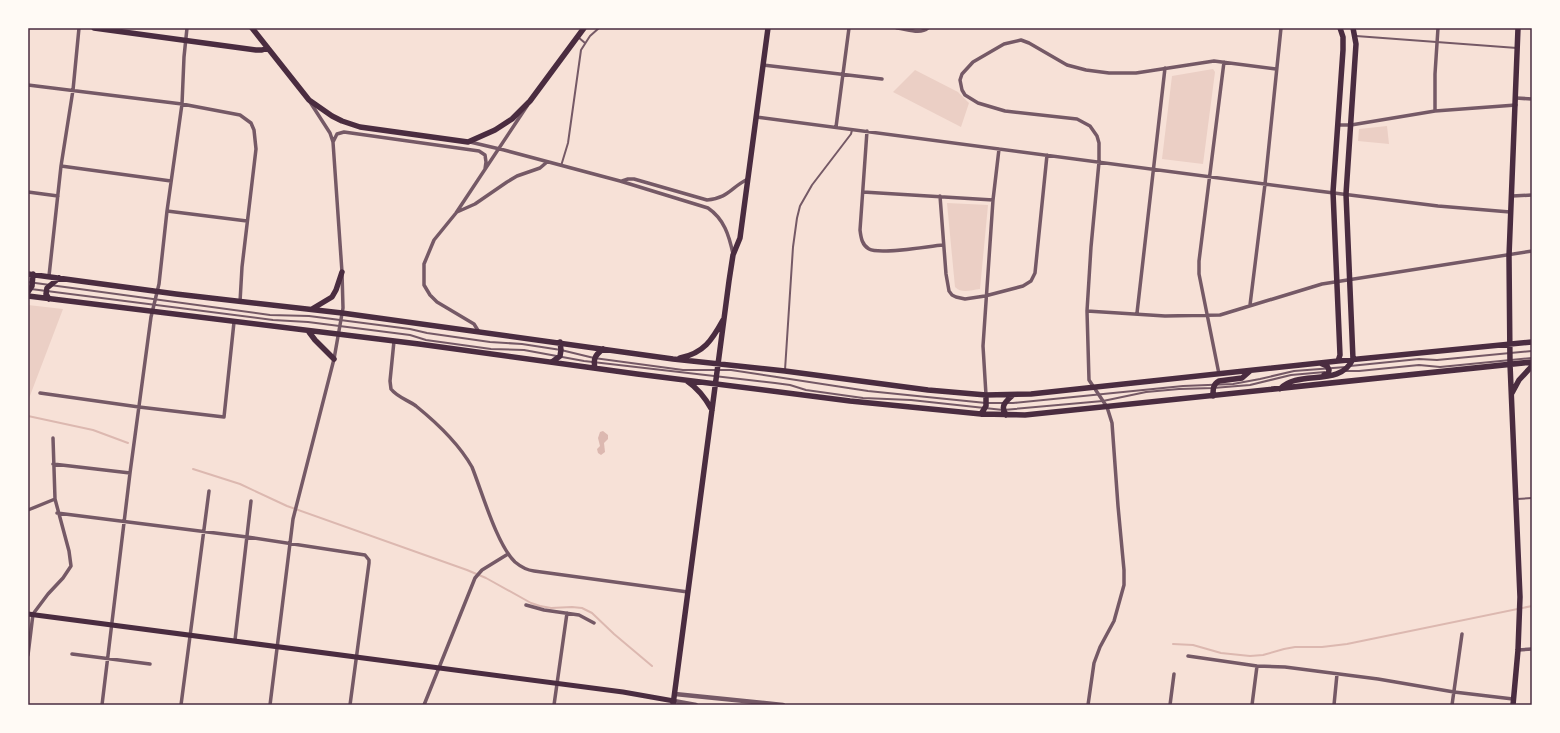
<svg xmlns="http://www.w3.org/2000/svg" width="1560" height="733" font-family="Karla,sans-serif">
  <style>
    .green { fill: #ebcfc5 }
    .water { fill: #dcb8b0 }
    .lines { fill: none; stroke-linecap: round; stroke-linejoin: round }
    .stream { stroke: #dcb8b0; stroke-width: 2 }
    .service { stroke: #755966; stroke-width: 2 }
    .minor { stroke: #755966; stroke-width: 3.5 }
    .tertiary { stroke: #755966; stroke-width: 4.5 }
    .secondary { stroke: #4a2c40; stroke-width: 5 }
    .primary { stroke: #4a2c40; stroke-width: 5.5 }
    .neatline { fill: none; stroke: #4a2c40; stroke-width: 1.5 }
  </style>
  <rect width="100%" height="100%" fill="#f7e1d7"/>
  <path class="green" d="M1213,69L1215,72L1203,164L1162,159L1172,76Z
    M915,70L958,92L969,103L961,127L893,92Z
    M1387,126L1389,144L1358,141L1359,129Z
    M947,203L988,205L980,289C971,290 962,294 955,287Z
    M28,305L63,309L28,401Z"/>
  <path class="water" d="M603,431L608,435V439L604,443L605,452L601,455L598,453L597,449L600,446L598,438L600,432Z"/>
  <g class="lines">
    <path class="stream" d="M28,416L93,430L128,443
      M193,469L240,484L287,506L467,570L486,578L531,603L540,606L551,608L572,607L582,608L592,613L614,634L652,666
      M1173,644L1193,645L1221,653L1250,656L1263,655L1284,649L1295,647H1322L1347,644L1532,606"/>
    <path class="service" d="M1356,36L1517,48
      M578,37L585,43
      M561,166L568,143L581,50L590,36L599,28
      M28,282L270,315L309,316L410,329L427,333L490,342L522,344L561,350L594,358L683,370H731L868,391L986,403H1013L1183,386L1233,384L1260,379L1294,371L1346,367
      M31,289L273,320L308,322L410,335L426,340L491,349L524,350L584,361L775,383L790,385L806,390L863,398L911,400L1003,410L1103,401L1146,392L1179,389L1213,388L1250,385L1291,375L1325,372
      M1350,366L1419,359L1437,360L1532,351
      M785,370L793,247L797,218L800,206L812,185L851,134L852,130
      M1346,371H1359L1419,365L1440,367L1532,358
      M1517,499L1532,498"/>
    <path class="minor" d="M897,28C907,29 920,35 928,28
      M763,65L882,79
      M28,85L182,104L240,115L251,123L254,130L256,149L242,267L240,302
      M1516,98L1532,99
      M1435,111V74L1438,28
      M756,117L1318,191L1438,206L1510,212
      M1338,125H1351L1435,111L1516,105
      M836,127L849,28
      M867,131L860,230C861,238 862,245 869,249C880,255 929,246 943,245
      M333,142L337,134L344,132L479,151L485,155L486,162L485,169
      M470,142L504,150L620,181L708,208C724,219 729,235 733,254
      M61,166L171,181
      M622,181L628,179H634L707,200C729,198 731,187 748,179
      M28,192L58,196
      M863,192L993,200
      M940,196L946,274L949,291L952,295L956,297L965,299L985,296L1023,286L1031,281L1035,273L1047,155
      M1512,196L1532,195
      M167,211L247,221
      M457,212L475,204L507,182L517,176L540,168L547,162
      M49,276L61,166L73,90L79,28
      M1250,305L1265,184L1281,28
      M1087,311L1165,316L1220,315L1322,284L1532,251
      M1137,313L1165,68
      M479,332L474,324L437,302L430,295L424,285V264L434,240L456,213L527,106
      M394,341L390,381L391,389C397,397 408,400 416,406C437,423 459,444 472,467C482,492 497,545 515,562C521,567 526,570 534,571L688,592
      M1219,374L1199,274V261L1224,62
      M40,393L139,407L224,417L234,322
      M986,395L983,346L993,200L999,149
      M53,464L130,473
      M28,510L55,499
      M57,513L247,537L365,555L369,560V563L350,705
      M526,605L544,610L579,615L594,623
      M235,640L251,501
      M1518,650L1532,649
      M72,654L150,664
      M28,655L33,614L48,594L63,578L71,566L69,551L55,499L53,438
      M1188,656L1257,666L1285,667L1378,679L1454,692L1513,699
      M102,705L130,473L151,317L159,284L167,211L182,104L184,57L187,28
      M181,705L209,491
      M270,705L293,519L334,359L343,308L342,272L333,142L330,133L310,102
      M424,705L475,578L482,570L508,554
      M554,705L567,613
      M1088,705L1094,663L1100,647L1114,621L1124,585V570L1118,506L1112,423L1107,407L1089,380L1087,311L1091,247L1099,162V143L1097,136L1090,126L1077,119L1005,111L978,103L965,95L962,90L960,80L962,74L973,62L1004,44L1021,40L1029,43L1067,65L1086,70L1109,73H1136L1214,61L1276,69
      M1170,705L1174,674
      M1252,705L1257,666
      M1334,705L1337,674
      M1452,705L1462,634"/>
    <path class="tertiary" d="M675,694L783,705
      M674,701L696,705"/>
    <path class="secondary" d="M28,614L623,692L674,701"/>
    <path class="primary" d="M94,28L256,50H262L268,48
      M252,28L309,100L332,116L342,121L360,127L468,142L495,130L512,119L530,101L584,28
      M28,274L176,294L342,313L673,359L785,371L928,390L986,395L1031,394L1338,361L1532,342
      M28,292L32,286L33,274
      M28,296L419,344L637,374L850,401L981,414L1025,415L1532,362
      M49,299L46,294L47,288L59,278
      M312,309L332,297L336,290L342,272
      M309,332L315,340L334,359
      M680,358C704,353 712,340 723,320
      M1338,361L1340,355L1333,192L1343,50V37L1340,28
      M552,362L560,356L561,350L560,342
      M1320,363L1327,366L1329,370L1328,374L1324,375
      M595,368C593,359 595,355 603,349
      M687,381C699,389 706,399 712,410
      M1280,389C1298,369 1340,388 1353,359L1346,194L1356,44L1353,28
      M1512,393L1519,380L1532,366
      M1213,396C1213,389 1213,384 1219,381L1242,378L1250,371
      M981,414L986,406V395
      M1006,415C1000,406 1005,402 1013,395
      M673,705L729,281L733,255L740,238L768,28
      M1513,705L1518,650L1520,597L1510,364L1509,256L1518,28"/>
  </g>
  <rect width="1560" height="733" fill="none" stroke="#fffaf5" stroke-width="58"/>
  <rect x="29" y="29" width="1502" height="675" class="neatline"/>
</svg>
